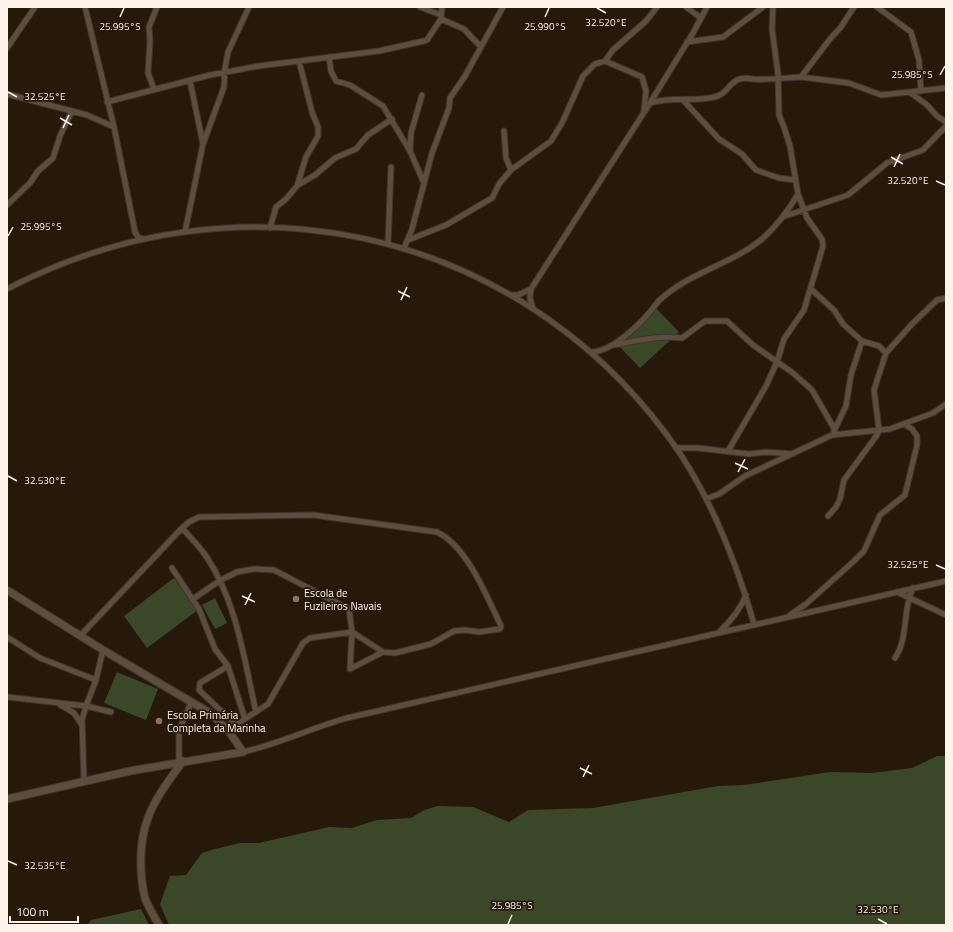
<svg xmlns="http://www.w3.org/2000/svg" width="953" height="932" font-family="'Titillium Web',sans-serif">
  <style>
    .green { fill: #3b4729 }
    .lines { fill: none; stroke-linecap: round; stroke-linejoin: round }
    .minor-casing { stroke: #3f342f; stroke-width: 7 }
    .tertiary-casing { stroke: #3f342f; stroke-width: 9 }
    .minor { stroke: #5d4d3d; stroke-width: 5 }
    .tertiary { stroke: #5d4d3d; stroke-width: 7 }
    .ticks { fill: none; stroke: #fdf3e9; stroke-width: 1.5 }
    .education-dot { fill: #8d6e63; stroke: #26190a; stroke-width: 1.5 }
    .labels { text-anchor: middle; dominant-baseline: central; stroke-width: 3.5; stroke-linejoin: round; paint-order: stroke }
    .poi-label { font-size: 11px; fill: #fdf3e9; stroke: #26190a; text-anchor: start }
    .ticks-label { font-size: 10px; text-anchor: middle; fill: #fdf3e9; stroke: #26190a; stroke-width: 3.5; stroke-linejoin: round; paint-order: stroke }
  </style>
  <rect width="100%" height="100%" fill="#26190a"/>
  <path class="green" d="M655,307L679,332L640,368L616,343Z
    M174,578L198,610L147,648L124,616Z
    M215,598L227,623L215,629L202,605Z
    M117,672L158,689L146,720L104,703Z
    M937,756H946V925H169L160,904L170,876L186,875L202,853L211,850L240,843H259L329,827L352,828L377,820L411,818L424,810L438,806L473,807L509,822L528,810L593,808L718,786L744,785L830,772L872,773L912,768Z
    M141,909L149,925H87L91,920Z"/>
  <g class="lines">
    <g class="minor-casing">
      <path id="minor" d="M85,7L114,127L135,232L138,237L143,239
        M420,7L441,15
        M686,7L701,18
        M877,7L911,32L919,60L921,91
        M441,19L464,29L480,46
        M687,42L723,37L763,7
        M7,48L35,7
        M329,57L331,71L336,81L350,85L383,106L410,151L424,183
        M605,61L642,77L646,91L644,111
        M801,77L849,83L881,95L946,88
        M190,81L203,144
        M154,89L148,73L150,41L149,27L157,7
        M911,93L927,105L937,116L946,122
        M7,94L87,115L114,127
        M683,100L719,139L742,154L756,170L779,178L795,180
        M107,102L210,75L259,66L379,51L424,41L427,40L441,19L442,7
        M650,103C669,97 690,101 710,98C728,95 726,86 737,80C741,78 748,78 753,79C769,80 785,78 801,77L830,39L841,27L854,7
        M504,131L506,158L511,170
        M410,151L411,133L422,95
        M298,185L315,175L335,158L356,149L368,135L392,119
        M7,205L30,183L38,171L53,158L60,136L72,111
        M785,216L848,195L887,163L923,150L946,126
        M270,228L276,207L286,199L297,186L306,157L318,136V127L312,112L299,61
        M185,232L203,144L224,87L225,68L228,52L249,7
        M408,240L446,225L492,198L499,184L511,170L551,141L562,123L583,76L595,64L605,61L613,50L646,21L657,7
        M388,244L391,167
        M404,248L412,229L432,153L449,108L450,98L465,76L503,7
        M7,289C237,169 511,226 667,435C709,491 735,558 754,624
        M531,289L530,298L533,309
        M811,289L834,310L843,324L862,341L879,346L886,353
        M512,295H518L531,289L650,103L693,33L707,7
        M613,345C636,341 659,335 682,338L705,321H727L753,345L793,373L812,390L835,430
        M591,352C611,352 637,327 650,312C654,307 657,302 662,298C691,272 732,264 762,239C778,225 788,211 798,194
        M834,431L846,406L851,375L862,341
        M676,448H698L749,454L766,452L793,454
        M728,451L766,386L777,362L784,339L804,310L823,246L822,239L807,218L798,194L790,146L784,127L779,115L778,74L772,29L773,7
        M706,499L719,494L745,476L832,435L890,429L933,413L946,404
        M828,516L836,507L840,499L844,480L877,435L879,430L874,390L886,353L912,324L937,300L946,298
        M182,528C190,537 199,546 206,556C237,602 244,659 256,712
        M172,568L199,609L215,649L228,666L245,719
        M897,592L946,615
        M193,599L219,581L237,572L254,569L274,570L349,609L352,632L350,669L383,652
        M790,615L806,604L853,562L864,551L880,515L905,495L917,445V436L912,429L904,424
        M720,631C732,620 740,610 746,595
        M80,636L182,528L189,522L199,517L313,515L437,532C467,546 487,597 501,626L500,629L479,632L465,630L454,631L431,644L395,653L383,652L352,632L310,638L303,643L268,704L228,730
        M7,637L40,658L96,680
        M895,658C909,637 902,610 913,588
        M228,666L200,683L199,690L236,725
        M7,697L86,706L111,712
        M59,704L74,713L82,725
        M243,752C279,744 311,728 347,718L946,581
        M179,761V730L191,703
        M84,781L82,720L86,706L96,680L103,650"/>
    </g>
    <g class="tertiary-casing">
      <path id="tertiary" d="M7,590L103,650L210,713L228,730L243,752L130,771L7,799
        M159,925C154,916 148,907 145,898C139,874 139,841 148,818C155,798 170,779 183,761"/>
    </g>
    <use href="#minor" class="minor"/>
    <use href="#tertiary" class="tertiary"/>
  </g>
  <path class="ticks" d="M597,8L606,13M120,17L124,8M545,17L549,8M940,75L945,66M8,92L17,97M60,118L72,125M63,128L69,115M891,157L903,164M894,167L900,154M936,181L945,185M8,236L13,227M398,291L410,297M401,300L407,287M735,463L748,469M738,472L745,459M8,476L17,481M936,565L945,569M242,596L255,602M245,605L251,593M580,768L592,774M583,777L589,765M8,861L17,865M878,919L887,924M508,924L512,915"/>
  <g class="education-dot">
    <circle cx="296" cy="599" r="4"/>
    <circle cx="159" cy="721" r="4"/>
  </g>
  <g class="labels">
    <g class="poi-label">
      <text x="304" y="593">Escola de<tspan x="304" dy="13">Fuzileiros Navais</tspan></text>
      <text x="167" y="715">Escola Primária<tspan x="167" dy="13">Completa da Marinha</tspan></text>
    </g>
  </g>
  <g class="ticks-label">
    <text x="606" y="26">32.520°E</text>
    <text x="120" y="30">25.995°S</text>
    <text x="545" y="30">25.990°S</text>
    <text x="912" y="78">25.985°S</text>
    <text x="45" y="100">32.525°E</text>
    <text x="908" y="184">32.520°E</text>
    <text x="41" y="230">25.995°S</text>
    <text x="45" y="484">32.530°E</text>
    <text x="908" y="568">32.525°E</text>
    <text x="45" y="869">32.535°E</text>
    <text x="512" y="909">25.985°S</text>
    <text x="878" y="913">32.530°E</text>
  </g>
  <rect width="953" height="932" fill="none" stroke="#fdf3e9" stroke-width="16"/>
  <path d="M10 916v6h68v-6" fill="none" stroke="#fdf3e9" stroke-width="2"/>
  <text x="16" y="916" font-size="12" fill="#fdf3e9" stroke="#26190a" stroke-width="3" paint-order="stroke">100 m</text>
</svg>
